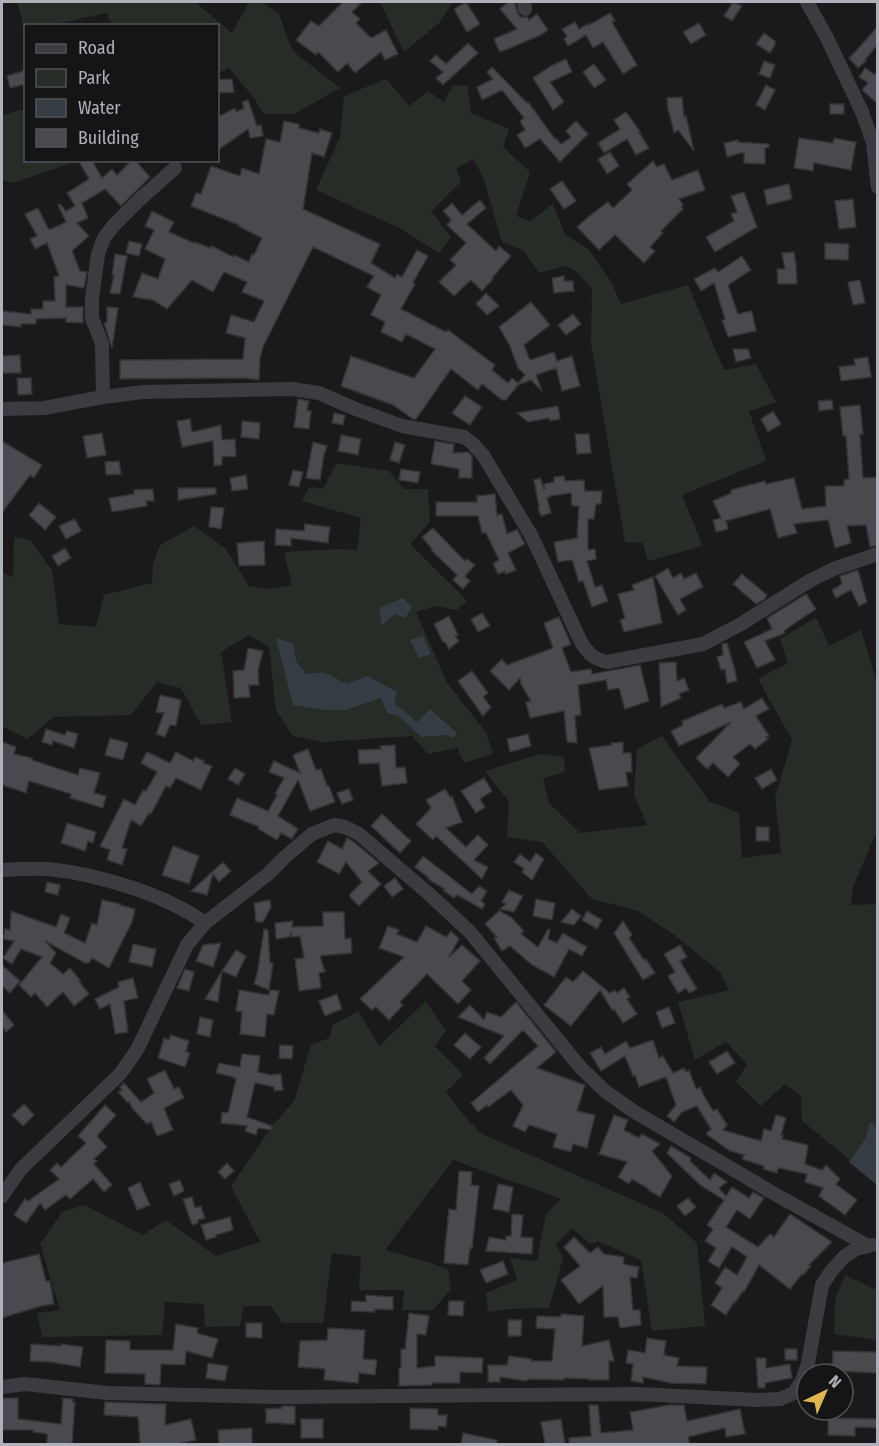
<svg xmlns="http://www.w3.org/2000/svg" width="879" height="1446" font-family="'Fira Sans Condensed',sans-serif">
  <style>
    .green { fill: #262d27 }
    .water { fill: #353c43 }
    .building { fill: #494a4e; stroke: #343437; stroke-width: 1.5 }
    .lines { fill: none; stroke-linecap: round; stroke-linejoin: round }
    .street { stroke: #3b3c40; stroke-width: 14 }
  </style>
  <rect width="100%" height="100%" fill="#1a1a1c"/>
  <path class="green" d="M17,2H195L232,33L249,2H261L279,14L287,37L294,52L340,88L294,114H264L254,98L229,68L218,73V26L112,25L106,13L52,25L26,26L25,31Z
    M380,2H453L439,23L404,52Z
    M386,79L410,106L428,91L444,102L453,85L467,86L471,113L509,129L503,147L530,172L516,216L530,221L553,204L565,234L589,250L610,280L621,304L688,285L724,370L756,364L776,402L749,411L766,461L682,495L703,546L648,561L643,543L625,542L591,344L592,289L577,272L566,266L539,273L524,251L502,242L484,180L474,159L456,168L461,182L431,211L451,237L439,253L399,228L316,190L340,137L344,96Z
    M25,109L26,160L69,161V164L13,183L2,180V115Z
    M336,463L389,471L404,489H428L430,522L410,544L467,601L457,610L436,606L416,612L447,683L486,732L493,754L464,763L457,748L428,754L412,736L322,742L293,736L276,710L269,647L249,635L221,652L232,722L201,725L181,688L157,682L131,715L54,717L27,739L2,726V573L13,577L14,537L30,540L52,570L59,624L96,627L104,595L152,583L153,564L160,545L194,526L225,548L249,586L270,589L292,585L284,552L337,549L357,550L361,518L302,501L309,487L323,489Z
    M816,617L829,646L861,630L877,683L878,836L874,837L853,887L851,905L877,904L878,1127L870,1121L865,1139L850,1160L802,1121L801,1096L785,1084L761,1106L736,1082L747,1064L726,1042L695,1060L678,1002L729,990L720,972L676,936L638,911L592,899L542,842L507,837L509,802L485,771L540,754L564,757L565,772L543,778L549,803L580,833L647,825L634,795L637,749L662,736L710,802L739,813L742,858L781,853L775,798L792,740L758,679L788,663L780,639Z
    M426,1001L446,1031L435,1046L463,1075L446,1092L466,1118L482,1134L663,1213L697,1243L705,1326L652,1331L641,1260L597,1241L590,1244L572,1228L556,1244L563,1258L549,1308L509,1309L488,1312L486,1293L517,1280L510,1258L537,1261L546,1214L561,1199L453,1160L385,1250L431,1263L448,1270L451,1289L433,1310H402L404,1290H359L361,1257L332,1253L323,1323H282L271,1306H244L240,1326L205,1327L204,1304L165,1302L162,1335L42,1337L37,1313L60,1310L40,1244L62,1212L84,1205L143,1235L166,1220L216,1256L260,1242L231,1186L270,1129L294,1101L311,1045L329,1038L333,1025L358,1011L379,1046Z
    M845,1275L877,1290V1340L834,1334L835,1299Z"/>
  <path class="water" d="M403,598L412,607L405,618L395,614L382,625L379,608Z
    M423,636L431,654L419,658L410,640Z
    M276,638L293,643L296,661L306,674L324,672L347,684L367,676L397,692L394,703L417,722L430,709L457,733L453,738L446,735L421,737L399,716L387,713L381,698L345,710H324L293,705Z
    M870,1121L877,1127V1185L849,1162L865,1139Z"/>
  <path class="building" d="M343,2H362L352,12L360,19L356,23L371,38L386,30L398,54L385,60L381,52L355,73L347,63L338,72L318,52L316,55L296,40L311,21L319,26Z
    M466,2L480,24L467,32L454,9Z
    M508,2H514L515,3L518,14L521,17H528L529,20L537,14L548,30L541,35L503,51H499L494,39L517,29L500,9Z
    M733,2L742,6L732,21L724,16Z
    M610,13L615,21L612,22L637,65L623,74L603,42L593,48L586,35L568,46L564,39L567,36L562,29L575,22L579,29L588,24L589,25Z
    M699,23L706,35L691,44L683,32Z
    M878,26V44L865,60L866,61L858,68L849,58L856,51Z
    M764,33L775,41V45L770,53L756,44Z
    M468,43L478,53L443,85L436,78L443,72L430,61L436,55L446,64Z
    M566,59L572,72L550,82L564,102L553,110L533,78L551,66Z
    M764,61L775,65L770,78L759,74Z
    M594,64L606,80L594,88L583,72Z
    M492,67L527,103L528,102L555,139L556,138L561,144L571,137L566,131L576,121L588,134L560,162L540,139L525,148L517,135L525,130L520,121L524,118L502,90L482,100L477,87L493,79L487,72Z
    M865,68L874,74L878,71V104L862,90L868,83L859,77Z
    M23,71L26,84L10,88L7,76Z
    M232,79L234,92L218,93V80Z
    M766,85L775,90L765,110L756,105Z
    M682,97L684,117L686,116L694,151L678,130L674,133L669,112H668L667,98Z
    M248,100L257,126L261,125L263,136L250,138L248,129L218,150V117L235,108L236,112L244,108L242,102Z
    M830,104H844V114H830Z
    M626,112L640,131L639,132L649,148L636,155L627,139L604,153L598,143L620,129L614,120Z
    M284,121L299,124V128L319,133L320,129L332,133L324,157L312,153L303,209L380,244L371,263L395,278L397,274L402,277L417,250L428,256L413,283L415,284L401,309L446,332L448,330L495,365L492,370L508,383L512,378L518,383L525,375L518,368L510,346L499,327L531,302L550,325L524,345L530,360L554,352L557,361L572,356L580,386L562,391L556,368L536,375L542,391L531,380L518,385L506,400H502L482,384L478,390L451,369L416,419H413L393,405L341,386L351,356L414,378L435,349L406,334L402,342L381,332L385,322L371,315L381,295L367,287L374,276L313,247L263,347L260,358L259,380L244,378L120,379V360L243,359L245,338L226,333L231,315L254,322L264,301L242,292L247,282L224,272L213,292L192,280L167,309L153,300L133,297L142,273L158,279L165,259L145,249L154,230L145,226L152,211L174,222L169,232L194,243L195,242L210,248L212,246L233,257L234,255L249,262L252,254L254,255L262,238L238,226L239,225L191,206L196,193L201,194L211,166L240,176L242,168L259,174L266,139L280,142Z
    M799,138L833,143L834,138L856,142L851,170L814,163L813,171L794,168Z
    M738,140V142L769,144V147L765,148V164L744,163V152L727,157L724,143Z
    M610,152L619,166L607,174L598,159Z
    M78,160H92L102,178L112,169L117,175L132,160H135L150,177L121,206L105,189L82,203L88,218L77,223L89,236L72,251L80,271L87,272L84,288L66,285V307H83V323L66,322V318L36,319V324H21V327L2,325V311L31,314V309H43V301H55L54,277L59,276L47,243L35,249L30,239L37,236L25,214L38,208L49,230L66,222L58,205L60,204L66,211L75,206L67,193L89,179Z
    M653,161L657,167L664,164L672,180L698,170L705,190L679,199L683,205L681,207L683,209L661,231L663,233L650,247L655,251L644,263L615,235L599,250L577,227L588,217L608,202L613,208L632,190L627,184Z
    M562,181L576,201L564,209L550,189Z
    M789,184L792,199L767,205L764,190Z
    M744,192L757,227L715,252L706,237L734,221L731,214L737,212L731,196Z
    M853,199L856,227L839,229L835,201Z
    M480,200L486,208L467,224L496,251L499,246L511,256L492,278L493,279L482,291L471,280L454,296L439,282L456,265L450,260L466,243L447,225L451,220L443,211L452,203L462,215Z
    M129,241L142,244L139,256L126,253Z
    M825,243L849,244L848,260L825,259Z
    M794,252L796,264L797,284H778L777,269H785L782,253Z
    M115,254L127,256L120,294L110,293L114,275H112Z
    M742,256L751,270L728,285L738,314L752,311L756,331L728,337L722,320L725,319L714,283L701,291L694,279L715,268L718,272Z
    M564,276V281H573L574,291L554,293L552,278Z
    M860,280L865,303L853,305L848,282Z
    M486,293L499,306L487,315L476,304Z
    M107,307L118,308L112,348L104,323L107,322Z
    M573,314L581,324L566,335L558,325Z
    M733,349H748L751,358L736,362Z
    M20,355L21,373H2V356Z
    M868,357L871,377L841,381L839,367L855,365L854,359Z
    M17,378H31L32,394L18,395Z
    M465,396L482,407L470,425L452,413Z
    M298,399L309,401L307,411H311L309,429L294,427Z
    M832,400L833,409L819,411L818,401Z
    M860,405L863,434H860L863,478L878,477V545L870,547L866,525L847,526L851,543L835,548L828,520L794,524L797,533L778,538L770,509L726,521L728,529L716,532L713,520L721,518L713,501L731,493V490L749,485L765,481L766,484L794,478L802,509L826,506L825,486H844V480L849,479L846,436H843L840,407Z
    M558,406L560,419L550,421L549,418L528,422L517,413Z
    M773,411L781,424L768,432L761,419Z
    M334,413L345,415L343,425L332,423Z
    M190,419L192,432L221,425L222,440L235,439L236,456L222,457V465L214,466L213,441L182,447L177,421Z
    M242,421L260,423L259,439L241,437Z
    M102,433L106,455L87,458L83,436Z
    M575,434H589L591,453L577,454Z
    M341,435L361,439L358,455L338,451Z
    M2,441L42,465L34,478L30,475L2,513Z
    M435,441L454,444L453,453L468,452L472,456V478H459V469L431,464Z
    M313,442L327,446L324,455L320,480L306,478Z
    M395,442L405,445L399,463L390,460Z
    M119,461L121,474L106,475L105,462Z
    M401,469L420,472L418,483L399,480Z
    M293,470L303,472L299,487L289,485Z
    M246,475L248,489L232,491L230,478Z
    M564,476L565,481L584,480L585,491H602L601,504H596L594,519H588V550L595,549L596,559L587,561L595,587L602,585L608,601L592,607L583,581L579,582L572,560L558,562L554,542L577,538L579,506H572L571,493L550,496V497L547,498L551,513L541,516L538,508L539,507L534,480L540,478L544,489V484L554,482V477Z
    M178,488H216V494L178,500Z
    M153,489L154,501H146L147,506L112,512L109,498L134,494V490Z
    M495,494L497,515L502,514L507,534L517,529L525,544L508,553L516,570L506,574L504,571L498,574L493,563L499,560L486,533H482L478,516H436V502H477V496Z
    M39,503L56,517L45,530L29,515Z
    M211,507L224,508L221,529L209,527Z
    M75,519L81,531L66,539L59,526Z
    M305,524L330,527L328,543L291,538V546L275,545L276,529L304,531Z
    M433,528L465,561L467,559L475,565L465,576L470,581L463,589L453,580L457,575L431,550L432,549L422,537Z
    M264,541L265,565L239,566L237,543Z
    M65,548L71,558L58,566L52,556Z
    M668,568L673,578L681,573L684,579L696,573L703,587L680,599L686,610L678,615L655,576Z
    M858,570L867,602L859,606L851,590L836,598L832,590L842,584L840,576Z
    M742,574L767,595L765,599L756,604L733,584Z
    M653,577L662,623L624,632L620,620L625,618L618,594L634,590L632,585Z
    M806,594L816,609L795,623L784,631L785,633L765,641L775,660L757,668L744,642L772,629L767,618Z
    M482,613L490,626L478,632L471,619Z
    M449,616L458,635L455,636L459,641L449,649L445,642H443L434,624Z
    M559,617L571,644L562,648L571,672L591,669L592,674L640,665L649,701L625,709L619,688L608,690L606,680L578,685L581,715L575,716L577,743L567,742L564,711L530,718L526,702L531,701L521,684L520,678L509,690L490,671L502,659L507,665L553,648L544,623Z
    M727,643L735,670L737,681L727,683L725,669L721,670L717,657L723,655L722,644Z
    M248,648L263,651L258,671L259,685H249L250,697L234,698L233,671L244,670Z
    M676,662L677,681L684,678L689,690L679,694L681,698L661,707L659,663Z
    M472,671L488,693L483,697L491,707L483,716L458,681Z
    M160,695L181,700L176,726L170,725L165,737L156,734L164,713L156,712Z
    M762,698L769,709L756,716L769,736L766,737L768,739L755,749L750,744L733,757L740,764L728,777L713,763L707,769L696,758L731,722L679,746L671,731L683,725L682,721L722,704L724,708L741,702L744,709Z
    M46,729L65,735L67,731L78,734L74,748L53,741L52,745L42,742Z
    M528,734L531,746L510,752L507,739Z
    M110,738L128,743L123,760L105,755Z
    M2,742L16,747L14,754L32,758V760L78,775L80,768L100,773L94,793L106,796L103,808L70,798L71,794L29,781L26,793L2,785Z
    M623,742V753H631L632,772H626L628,786L599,790L589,748L612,745L611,743Z
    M395,745L396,768L405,767L407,783L382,786L379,763L359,764L358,750L381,749L380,746Z
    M308,749L316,770L321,769L327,786H329L335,802L310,811L298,780L278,816L298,829L292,839L281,833L277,840L258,829L259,827L230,815L237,798L268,811L277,795L275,794L284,778L269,772L274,761L300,773L293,755Z
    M147,752L170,763L176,752L193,761L195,757L204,761L203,763L212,766L201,790L176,778L170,788L166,786L151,814L149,813L141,826L131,820L122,848L127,849L122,865L107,860L110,850L100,846L124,799L135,805L143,790L146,791L157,772L141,763Z
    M235,768L245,774L238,785L228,779Z
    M771,769L777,780L762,789L755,778Z
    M484,778L492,791L480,799L485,807L476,813L461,791Z
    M349,789L353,800L342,804L337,793Z
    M445,789L450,797L452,796L462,822L446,828L466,847L478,835L488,845L474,860L488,867L482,879L436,836L433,840L416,824L431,808L426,800Z
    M382,814L411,841L400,853L371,826Z
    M67,823L96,832L93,843L88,841L85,851L61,843Z
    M756,827H769V841H756Z
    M347,838L354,842L379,863L368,871L381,884L359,906L350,897V894L362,882L346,862L339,874L317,862L328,841L342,849Z
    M173,846L199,856L189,884L162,875Z
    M536,853L544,859L532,880L522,872L524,869L514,862L520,854L530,862Z
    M423,856L472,894L479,886L487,891L481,901L485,904L482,909L457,895L454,898L443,890L445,889L428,879L429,878L415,867Z
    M223,862L231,871L219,882L213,874L207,895L191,891Z
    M395,878L403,889L392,897L384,886Z
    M47,882L60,885L58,895L45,892Z
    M509,890L523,896L514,912L500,909L506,904L502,902Z
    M536,899L555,903L552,920L533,916Z
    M102,900L121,904L120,905L135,909L132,922L109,968L92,958L89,963H85L45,941L56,953L50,963L63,974L70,968L80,980L79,981L89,994L74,1006L63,992L47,1007L35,993L31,997L19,985L42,957L21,949L12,964L3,958L14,941L3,939L5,929L10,930L11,911L56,927L61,914L70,918L64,933L85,943L92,923L97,925Z
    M270,900L271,907L263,922H256L254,903Z
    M572,909L581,916L574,925L561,922Z
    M499,911L511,917L524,931L521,934L538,947L548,929L550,930L548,939L557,943L563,933L587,947L582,956L569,949L554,977L532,965L510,946L502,951L494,938L497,937L485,924Z
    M587,911L602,920L597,929L582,920Z
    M323,912H344L345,939L351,938L352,953L320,956L325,972L319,973L321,988L299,991L295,959L304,958L300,936L292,937L291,932L290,937L276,939L275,923L293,921L292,927L323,926Z
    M623,921L632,935L629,938L644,960L646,959L655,973L643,980L614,933Z
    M388,926L399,930L397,934L417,942L426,926L446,937L451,931L459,939L449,957L462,945L480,961L462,981L471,990L458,1004L427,974L400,1002L403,1005L389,1020L376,1007L372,1010L360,999L404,957L379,948Z
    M264,929L268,930L270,963H273L269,990L254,984L257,975Z
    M221,943L213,967L196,961L203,945Z
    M133,944L156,949L152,967L129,962Z
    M680,945L687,957L680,961L697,989L689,993L686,988L678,993L668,976L675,972L664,954Z
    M236,950L246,956L236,977L222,971Z
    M2,965L20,981L10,993L2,986Z
    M185,969L194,972L189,991L177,988Z
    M222,971L218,1002L205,999Z
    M583,971L610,993L615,990L617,993L624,988L630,997L627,999L637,1014L623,1023L614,1009L612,1010L600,990L571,1026L544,1005L566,977L573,982Z
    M133,978L138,998L124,1001L128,1032L115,1034L110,1004L100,1009L95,999L119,987L118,982Z
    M239,990L269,995L270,990L279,991L274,1015L267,1014L265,1037L240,1034L242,1012L236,1011Z
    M337,994L342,1009L325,1016L319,1001Z
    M516,1002L556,1052L537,1068L585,1085L577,1111L595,1115L587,1148L573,1144L571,1152L553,1147L557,1134L529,1125L525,1132L513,1126L523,1105L511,1090L488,1107L487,1105L478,1112L471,1103L538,1046L523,1030L490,1064L484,1058L504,1036L458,1017L470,1005L484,1020L487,1012L501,1017Z
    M669,1007L675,1023L662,1028L656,1012Z
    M2,1010L14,1025L6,1032L2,1026Z
    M200,1017L213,1020L210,1037L197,1034Z
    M465,1033L481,1047L470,1059L454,1045Z
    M171,1035L189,1041L186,1052L190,1053L185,1067L158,1058L164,1038L169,1040Z
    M653,1040L659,1058L663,1056L673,1073L684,1068L686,1072L689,1070L696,1089L700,1087L704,1096L713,1111L717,1109L727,1125L723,1130L761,1141L764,1129L771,1131L776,1115L786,1118L781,1135H783L782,1139L808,1145L805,1164L822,1170L826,1165L840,1179L836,1184L857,1200L845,1215L819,1196L823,1188L805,1182L807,1174L778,1168L777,1173L763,1169L764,1166L742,1159L744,1155L730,1151L713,1139L706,1134L711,1129L697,1106L682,1112L674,1122L667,1116L676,1105L666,1077L639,1087L635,1075L633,1076L625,1056L601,1071L590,1053L601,1047L605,1054L626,1041L630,1048Z
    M280,1045L293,1046L292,1059L279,1058Z
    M727,1051L735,1063L717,1074L709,1062Z
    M242,1054L260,1056L258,1072L270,1075L281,1074L283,1090L274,1091V1087L255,1083L247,1117L272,1126L271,1130L258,1128L256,1135L245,1131L247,1126L221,1123L222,1112L228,1113L236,1079L233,1078L234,1077L216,1073L219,1063L240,1067Z
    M165,1070L174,1089L179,1087L184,1098L164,1108L173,1130L157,1136L151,1122L147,1124L133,1109L129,1102L128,1103L118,1092L122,1090L120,1087L124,1083L141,1102L154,1093L147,1079Z
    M24,1104L34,1115L23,1126L12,1115Z
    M105,1105L116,1115L97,1136L107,1147L94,1159L97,1161L94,1164L112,1185L104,1192L93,1179L70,1199L66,1195L45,1210L40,1203L26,1223L14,1215L25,1199L28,1201L59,1179L50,1170L57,1163L61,1167L86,1143L78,1136Z
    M614,1115L628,1120L624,1130L639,1138L642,1134L660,1144L652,1151L672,1176L660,1197L648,1190L649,1189L632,1179L629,1184L618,1177L627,1162L599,1154Z
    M671,1146L691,1158L690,1161L710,1180L714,1173L727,1182L719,1188L726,1196L732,1187L749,1198L753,1192L764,1198L750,1219L737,1210L726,1227L758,1247L770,1234L774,1237L790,1214L832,1242L809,1265L811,1266L803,1275L802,1274L790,1289L759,1265L744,1292L743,1291L735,1303L734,1302L726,1315L711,1305L722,1288L715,1283L725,1267L737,1275L747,1257L732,1247L719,1268L708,1261L716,1248L705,1241L713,1229L707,1225L724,1200L700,1185L667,1153Z
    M227,1163L234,1171L225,1179L218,1172Z
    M459,1171L472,1172L471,1185L479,1186L472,1249L470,1248L468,1265L444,1263L445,1248L449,1209L456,1210Z
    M180,1180L184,1191L174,1196L169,1184Z
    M140,1182L150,1205L137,1210L128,1188Z
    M498,1184L513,1187L509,1212L493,1209Z
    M192,1197L195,1208L201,1206L205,1218L198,1220V1223L192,1225L183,1199Z
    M688,1198L696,1207L685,1216L677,1206Z
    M512,1214L523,1215L521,1237L533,1238L532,1254L486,1251L489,1237L506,1240V1236H511Z
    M230,1217L233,1230L216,1235V1237L206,1240L201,1225Z
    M574,1237L590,1253L598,1247L604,1254L624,1257L623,1264L639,1267L637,1278L630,1277L633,1310H640L641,1325L620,1328L618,1317H604L603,1286L579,1304L561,1280L580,1266L564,1247Z
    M39,1254L46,1281H50L54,1304L41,1306L2,1318V1263Z
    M503,1261L508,1274L486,1283L480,1270Z
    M366,1295L393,1297V1310L375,1309V1312L351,1311L352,1301L366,1302Z
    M449,1301H464L463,1316L448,1315Z
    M409,1313L429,1316L426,1335L417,1334V1368L435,1366V1356L483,1358L482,1373L460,1372V1383H432V1385L399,1386V1369L401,1368V1349H405Z
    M561,1314L584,1316L582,1346L609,1340L614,1361H609V1380H589V1379L564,1378V1380L528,1379L527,1381L500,1377V1382H488V1365H507L509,1356L531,1359V1361H552L555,1329L536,1328L537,1316L561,1317Z
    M508,1320H522L521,1336H508Z
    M246,1323H262V1338L246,1337Z
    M176,1324L198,1328L197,1333L218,1339L212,1358L186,1351L185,1365L161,1364L160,1385L145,1384V1374L105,1373L106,1340L130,1341V1350H173Z
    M328,1328L365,1330L363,1359L377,1360L375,1375L359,1373L358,1383L324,1380L325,1369L298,1367L300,1341L327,1340Z
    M647,1338L666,1341L664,1355L679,1358L677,1366L707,1367L706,1384L670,1383L643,1377V1383L631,1381L633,1364L626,1363L628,1350L645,1353Z
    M31,1344L61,1346V1344L83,1347L80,1367L50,1362L30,1361Z
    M785,1349H797V1360H785Z
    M833,1351L878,1352V1373L832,1371Z
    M756,1358H766V1368L790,1364L792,1378L765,1383V1388H758Z
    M208,1363L228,1366L225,1381L206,1378Z
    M2,1398H18V1419L61,1424L63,1398L73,1399L72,1402H75L72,1444H47V1434L33,1432V1430H2Z
    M105,1402L166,1404L165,1425L191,1419L196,1440L177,1444H140L138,1417L104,1415Z
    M589,1405H598L601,1433L633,1430L630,1412L669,1405H684L687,1421L740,1409L745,1434L726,1437L725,1428L688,1437L690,1444H569V1438L591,1436Z
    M282,1406H295V1424H282V1423H266V1409L282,1408Z
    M410,1408L438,1409V1415H447L446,1427L438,1426V1430L410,1429Z
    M828,1418L878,1419V1428L855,1427V1436L828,1435Z
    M301,1419H323V1438H301Z
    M561,1419L565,1444H545L541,1422Z
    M252,1428V1444H219L218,1430Z
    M463,1433L497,1440V1444H461Z"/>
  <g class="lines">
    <path class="street" d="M524,2L525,9
      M807,2L826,36L862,112L873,143L878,187
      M103,397L102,344L92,318V299L98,254L104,238L114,225L139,200L175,168
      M2,409L44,408L103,397L143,392L292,389L319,393L353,408L402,426L464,437L472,443L483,455L531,535L581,642C588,653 593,659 607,662L703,644L741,624L811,580L836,568L878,554
      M2,870C17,869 33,868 48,869C97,874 165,894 205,923
      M2,1196L21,1169L120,1074L137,1050L187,945L205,923L268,874L286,856L312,834L334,825L345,827L359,834L429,894L470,932L580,1067L605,1091L633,1111L773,1193L868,1246
      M2,1387L25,1384L107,1393L280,1397L639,1394L757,1400L780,1399L794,1393L802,1381L808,1363L822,1285L832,1270L845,1256L856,1249L872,1245"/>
  </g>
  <rect width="879" height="1446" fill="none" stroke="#aeb1ba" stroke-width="6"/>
  <rect x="24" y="24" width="195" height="138" fill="#151517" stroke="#525358" stroke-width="1.5"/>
  <rect x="36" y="44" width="30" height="9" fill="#3b3c40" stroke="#525358" stroke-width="1.5"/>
  <text x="78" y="54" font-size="18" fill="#aeb1ba">Road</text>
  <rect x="36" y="69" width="30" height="18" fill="#262d27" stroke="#525358" stroke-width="1.5"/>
  <text x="78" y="84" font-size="18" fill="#aeb1ba">Park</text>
  <rect x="36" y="99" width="30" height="18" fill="#353c43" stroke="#525358" stroke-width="1.5"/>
  <text x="78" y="114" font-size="18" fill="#aeb1ba">Water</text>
  <rect x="36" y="129" width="30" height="18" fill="#494a4e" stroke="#525358" stroke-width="1.5"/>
  <text x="78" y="144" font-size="18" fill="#aeb1ba">Building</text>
  <g transform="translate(825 1392) rotate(44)"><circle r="28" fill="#151517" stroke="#525358" stroke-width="1.5"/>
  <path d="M0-4.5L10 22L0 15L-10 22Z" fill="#dfb74e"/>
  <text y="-9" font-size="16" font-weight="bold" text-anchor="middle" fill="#aeb1ba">N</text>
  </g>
</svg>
